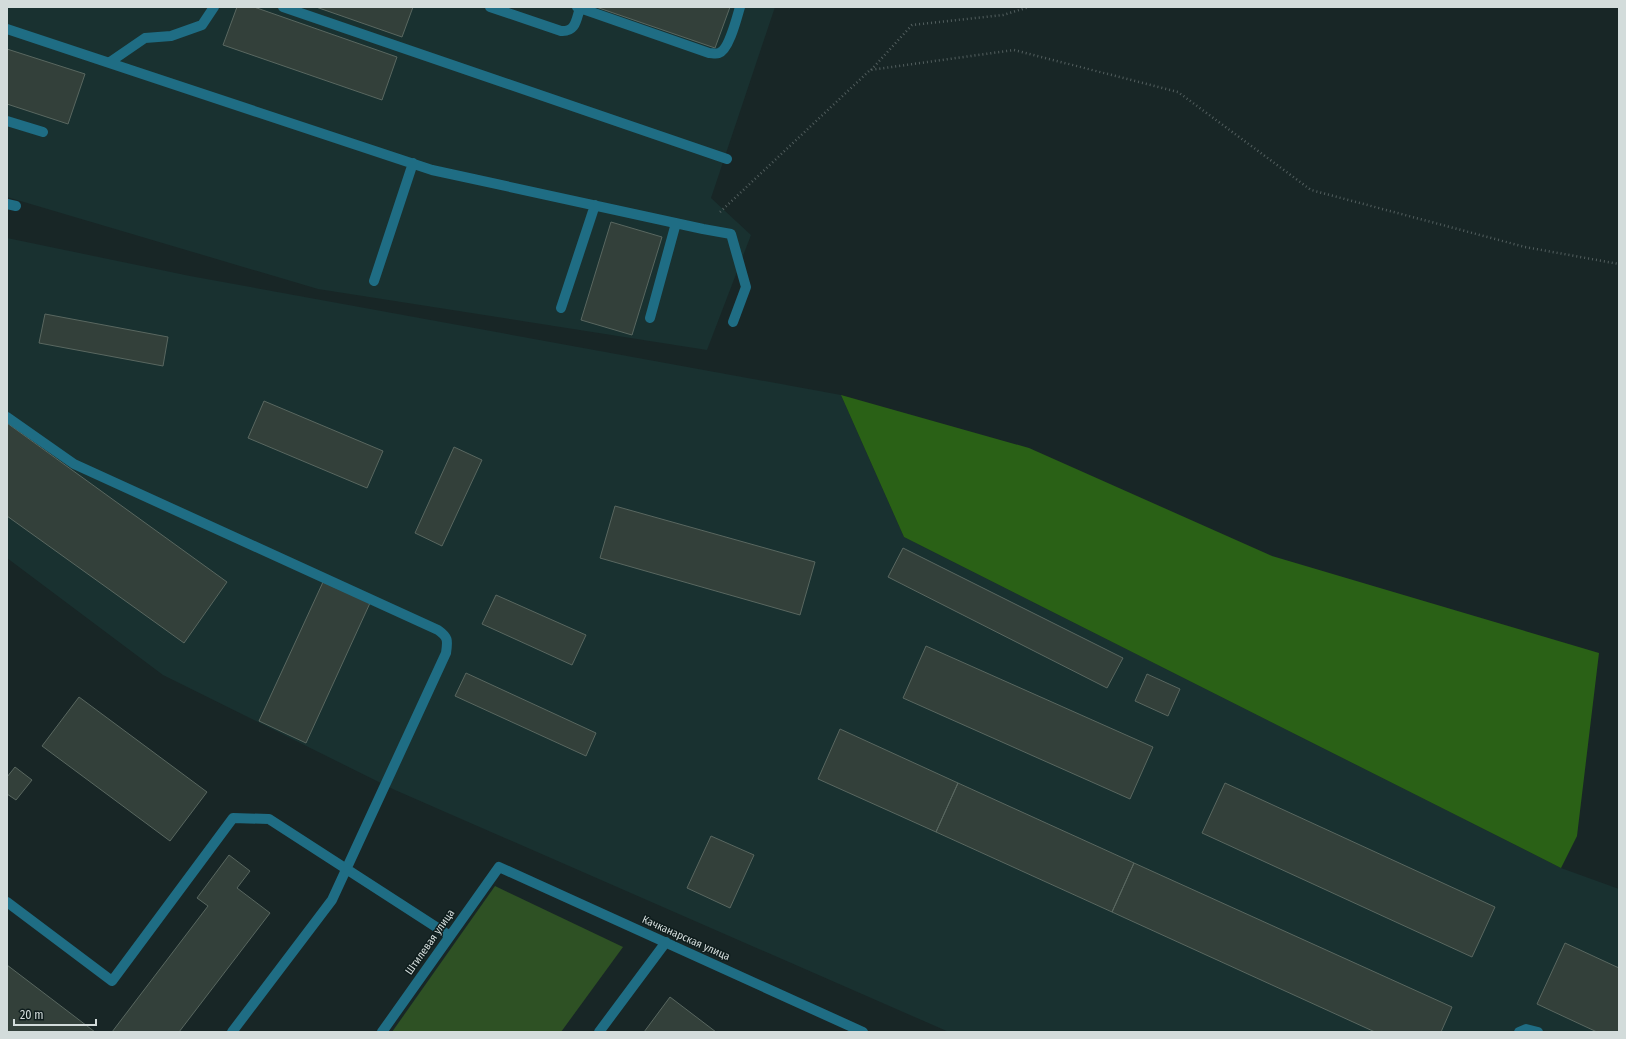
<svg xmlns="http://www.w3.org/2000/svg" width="1626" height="1039" font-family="'Fira Sans Condensed',sans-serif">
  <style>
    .built { fill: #193130 }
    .green { fill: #2e5124 }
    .forest { fill: #2a6116 }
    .building { fill: #33403a; stroke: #596760 }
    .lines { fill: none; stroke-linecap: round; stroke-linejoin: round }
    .path { stroke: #535f5f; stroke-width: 2.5; stroke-dasharray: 1 3; stroke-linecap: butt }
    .minor { stroke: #1f6d84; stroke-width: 10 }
    .labels { text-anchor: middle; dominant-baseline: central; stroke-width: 3; stroke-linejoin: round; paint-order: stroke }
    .street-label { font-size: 11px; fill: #d3dcdb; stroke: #0f1d1d }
  </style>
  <rect width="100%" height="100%" fill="#182626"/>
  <path class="built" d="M7,7H775L711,198L751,235L707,350L318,289L7,197Z
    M7,238L190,276L841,395L904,537L1561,868L1619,889V1032H949L395,790L163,675L7,558Z"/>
  <path class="green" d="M495,886L623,947L561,1032H392Z"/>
  <path class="forest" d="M841,395L1029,448L1272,556L1599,653L1577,836L1561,868L904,537Z"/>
  <path class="building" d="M237,7H254L397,57L382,100L223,45Z
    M316,7H413L402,37Z
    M596,7H730L715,48Z
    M7,49L85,74L68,124L7,104Z
    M611,222L662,237L632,335L581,320Z
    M45,314L168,337L163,366L39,343Z
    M264,401L383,451L367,488L248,438Z
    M7,423L227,582L184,643L7,516Z
    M454,447L482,460L442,546L415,533Z
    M615,506L815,562L800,615L600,558Z
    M903,548L1123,658L1107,688L888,577Z
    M323,582L370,603L306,743L259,721Z
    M496,595L586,635L572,665L482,624Z
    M926,646L1153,747L1130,799L903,698Z
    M466,673L596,733L586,756L455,696Z
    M1147,674L1180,689L1168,716L1135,701Z
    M79,697L207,792L170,841L42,746Z
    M840,729L958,783L936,832L818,779Z
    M15,767L32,780L16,800L7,794V777Z
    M958,783L1134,863L1112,912L936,832Z
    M1225,783L1495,907L1472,957L1202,833Z
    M711,836L754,855L730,908L687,888Z
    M229,855L250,871L237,888L270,913L179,1032H112L208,906L197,898Z
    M1134,863L1452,1007L1441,1032H1375L1112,912Z
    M1565,943L1619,968V1032H1597L1537,1004Z
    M7,965L95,1032H9L7,1030Z
    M670,997L716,1032H644Z"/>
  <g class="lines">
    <path class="path" d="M871,70L912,25L1003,15L1029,7
      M720,212L870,70L1014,50L1178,92L1311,190L1525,247L1619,264"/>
    <path class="minor" d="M283,7L727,159
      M490,7L561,31C576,32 576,20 580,8
      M577,7L709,53C712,53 716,54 719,53C729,50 737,17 740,7
      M7,29L432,170L703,229L731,234L746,287L733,322
      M110,62L145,38L171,36L202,25L214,7
      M7,121L43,132
      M7,204L16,206
      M374,281L413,163
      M561,308L595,205
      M650,318L676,223
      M7,417L74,464L438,630C448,637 448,640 446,653L332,900L232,1032
      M7,902L112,981L233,818L269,819L450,936
      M382,1032L499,867L863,1032
      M599,1032L666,942
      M1519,1032L1526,1029L1538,1032"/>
  </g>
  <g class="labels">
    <g class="street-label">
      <text transform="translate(686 938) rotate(24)">Качканарская улица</text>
      <text transform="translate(430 942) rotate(-55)">Штилевая улица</text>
    </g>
  </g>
  <rect width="1626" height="1039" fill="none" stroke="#d3dcdb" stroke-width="16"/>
  <path d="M14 1019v6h82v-6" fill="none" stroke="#d3dcdb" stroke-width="2"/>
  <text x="20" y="1019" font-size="12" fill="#d3dcdb" stroke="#0f1d1d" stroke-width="3" paint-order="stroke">20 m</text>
</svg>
